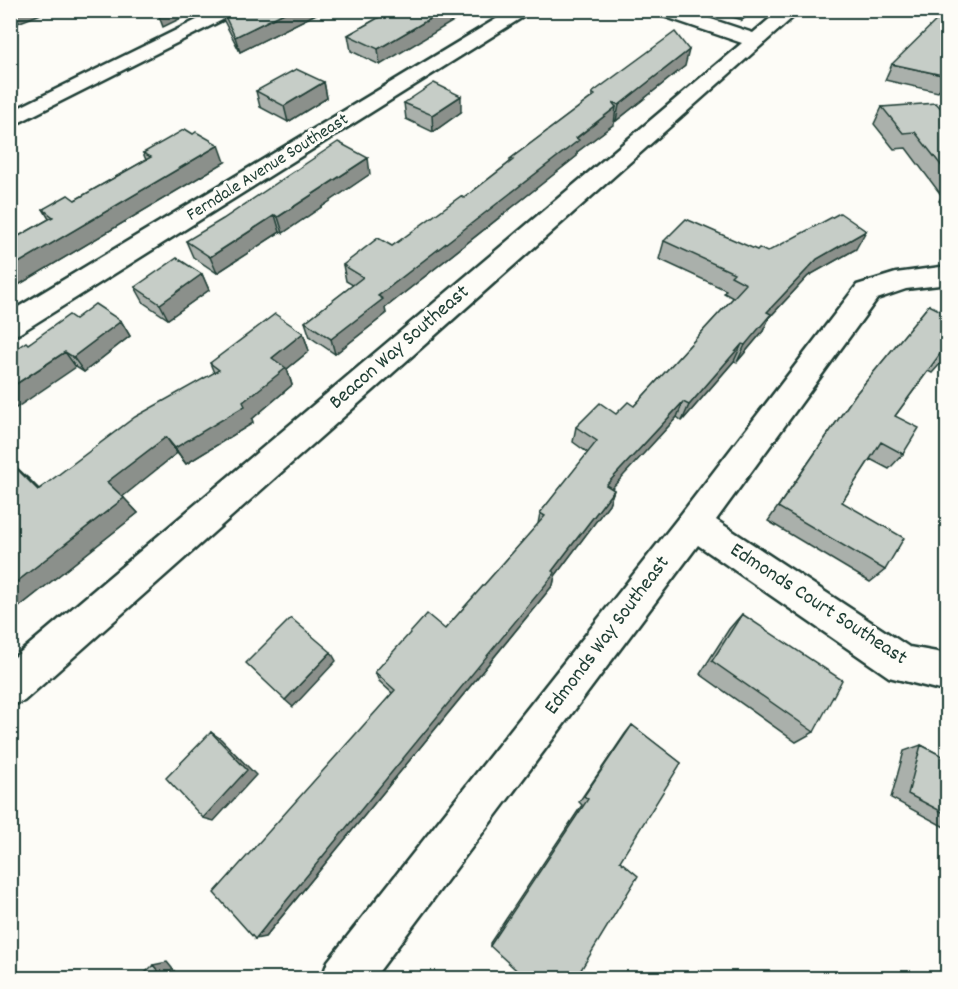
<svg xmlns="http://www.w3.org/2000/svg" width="958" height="989" font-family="Dekko,sans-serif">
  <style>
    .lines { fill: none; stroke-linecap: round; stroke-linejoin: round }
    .minor-casing { stroke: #1f3d34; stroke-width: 5 }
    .minor { fill: #fdfcf7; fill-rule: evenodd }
    .wall { fill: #aab0ab; stroke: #1f3d34; stroke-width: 1.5 }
    .shaded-wall { fill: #8b908b; stroke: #1f3d34; stroke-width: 1.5 }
    .building { fill: #c6cdc7; stroke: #1f3d34; stroke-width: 1.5 }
    .labels { text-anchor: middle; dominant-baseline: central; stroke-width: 6; stroke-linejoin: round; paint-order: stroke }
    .far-street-label { font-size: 18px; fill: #1f3d34; stroke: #fdfcf7 }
    .street-label { font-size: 21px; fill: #1f3d34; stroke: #fdfcf7 }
  </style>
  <rect width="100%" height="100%" fill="#fdfcf7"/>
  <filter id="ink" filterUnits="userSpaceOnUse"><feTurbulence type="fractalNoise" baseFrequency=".0167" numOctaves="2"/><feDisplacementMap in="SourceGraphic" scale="12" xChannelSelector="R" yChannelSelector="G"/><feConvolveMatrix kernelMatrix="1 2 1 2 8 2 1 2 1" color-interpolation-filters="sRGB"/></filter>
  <g filter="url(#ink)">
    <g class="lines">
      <g class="minor-casing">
        <path id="minor" d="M217,10H242L10,127V112Z
          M511,10H534L20,333L10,336V312Z
          M655,10H684L753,33L780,10H801L24,701L10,706V661L742,43L657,14Z
          M948,266V284L906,289L877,299L716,520L909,647L948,654V692L889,677L698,545L374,978H322L328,961L682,513L857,285L896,273Z"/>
      </g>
      <use href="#minor" class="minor"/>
    </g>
    <path class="wall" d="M221,10H324L240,52L224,21Z
      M392,10L380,65L351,51L348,35Z
      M761,10L757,14L751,13L742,20L713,11Z
      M892,64L947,76L938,92L885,80Z
      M685,66L616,121L614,120V124L577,152V156L385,308L386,314L335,354L310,337L305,322L353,285L346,281L343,265L392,246L464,198L510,162V159L592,97V93Z
      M324,82L327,98L288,122L260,107L256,91Z
      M404,103L461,112L433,132L406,119Z
      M882,107L948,116V212L939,201L942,196L906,148L894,149L874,124Z
      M143,153L225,162L10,290V241L49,219L43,209L75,200L146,160Z
      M370,174L283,233L280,232L217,273L193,257L186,241Z
      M664,241L767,252L856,249L808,276L769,318L763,331L737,362L734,361L682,421L677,417L611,488L614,490L609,504L555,576L553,585L265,937L392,693L379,681L375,672L445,629L538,524L540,513L588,453L573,442L576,427L616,414L634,406L733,298L724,293L726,290L659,259Z
      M202,274L209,290L168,319L144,303L135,287Z
      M929,305L948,355L932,373L928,371L895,416L903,454L889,469L870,459L842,502L885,570L870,582L768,521L855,395Z
      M75,319L121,321L130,336L84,372L76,367L28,344Z
      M303,333L309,351L287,369L292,385L252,419L253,423L186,464L177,453L122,496L138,513L10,614L28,478L39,489L214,373L210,363Z
      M742,614L814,732L796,742L700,674L729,629Z
      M632,725L681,763L490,946V943L582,805L579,802L625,734Z
      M921,745L948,759V829L891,798L904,751Z"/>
    <path class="shaded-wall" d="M10,10H45L46,12L10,26Z
      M159,10H198L163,27L157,11Z
      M290,10H324L240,52L235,37Z
      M445,10H472L380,65L378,49Z
      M745,10H752L751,13L742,20Z
      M689,50L685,66L616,121L619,105Z
      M324,82L327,98L288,122L284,106Z
      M461,96V112L433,132L432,115Z
      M616,107L614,124L577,152V156L385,308L386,314L335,354L331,339L378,296Z
      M219,145L225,162L10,290V268Z
      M368,158L370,174L283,233L278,217Z
      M275,215L280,232L217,273L210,257Z
      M866,231L856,249L808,276L769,318L763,331L737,362L745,345L767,312L817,259Z
      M202,274L209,290L168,319L160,304Z
      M121,321L130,336L84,372L73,357Z
      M303,333L309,351L287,369L292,385L252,419L253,423L186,464L175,448L243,402L272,358Z
      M742,344L734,361L682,421L689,405Z
      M65,352L76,367L10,412V388Z
      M683,402L677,417L602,499L606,485Z
      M166,437L177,453L121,498L107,482Z
      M11,462L28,478L54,505L38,490Z
      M614,490L609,504L555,576L553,585L265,937L255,939L552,571Z
      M124,498L138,513L10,614V587Z
      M331,652L336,661L293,707L285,700Z
      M211,732L221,739L256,775L214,821L203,818Z
      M167,962L180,978H164L153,965Z"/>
    <path class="building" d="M222,10H290L235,37Z
      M392,10H445L378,49L348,35Z
      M947,10L948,73L947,76L892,64Z
      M675,32L689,50L619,105L612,102L616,107L576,138L579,140L378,296L383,299L331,339L305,322L363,277L343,265L378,238L392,246L461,196L464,198L513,160L510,159L595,95L592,93Z
      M296,69L324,82L284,106L256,91Z
      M434,83L461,96L432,115L404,103Z
      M936,103L948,116V174L915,132L903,133L882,107Z
      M185,129L193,134L196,132L219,145L10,268V241L53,217L43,209L68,195L75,200L151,157L143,153Z
      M338,142L368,158L278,217L275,215L210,257L186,241L223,219Z
      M840,213L866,231L817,259L767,312L771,314L745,345L742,344L689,405L683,402L606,485L614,490L552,571L555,573L255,939L214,893L395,690L375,672L427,614L445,629L545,516L540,513L597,441L576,427L600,403L616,414L628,402L634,406L746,284L731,276L734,273L664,241L686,219L757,250L759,248L767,252Z
      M177,258L202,274L160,304L135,287Z
      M95,304L121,321L73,357L65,352L10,388V353L26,342L28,344L69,315L75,319Z
      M929,305L939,310L948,309V355L946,357L940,354L895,416L919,428L903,454L881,442L842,502L904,538L885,570L778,507L855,395Z
      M275,314L303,333L272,358L286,368L243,402L245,406L175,448L166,437L107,482L124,498L10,587V462L38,490L135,417L219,370L210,363Z
      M742,614L842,680L814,732L712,661Z
      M291,618L331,652L285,700L246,663Z
      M632,725L681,763L620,861L638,876L576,978H525L490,946L588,799L584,796Z
      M211,732L247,770L203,818L166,778Z
      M921,745L948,759V815L908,794Z
      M153,965L164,978H140Z"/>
  </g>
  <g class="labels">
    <g class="far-street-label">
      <text transform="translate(268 168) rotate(-32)">Ferndale Avenue Southeast</text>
    </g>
    <g class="street-label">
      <text transform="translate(400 348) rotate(-41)">Beacon Way Southeast</text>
      <text transform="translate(818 605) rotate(33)">Edmonds Court Southeast</text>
      <text transform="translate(608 636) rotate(-53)">Edmonds Way Southeast</text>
    </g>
  </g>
  <rect width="958" height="989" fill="none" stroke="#fdfcf7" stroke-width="36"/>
  <rect x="18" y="18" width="922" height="953" fill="none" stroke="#1f3d34" stroke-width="2" filter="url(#ink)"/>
</svg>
